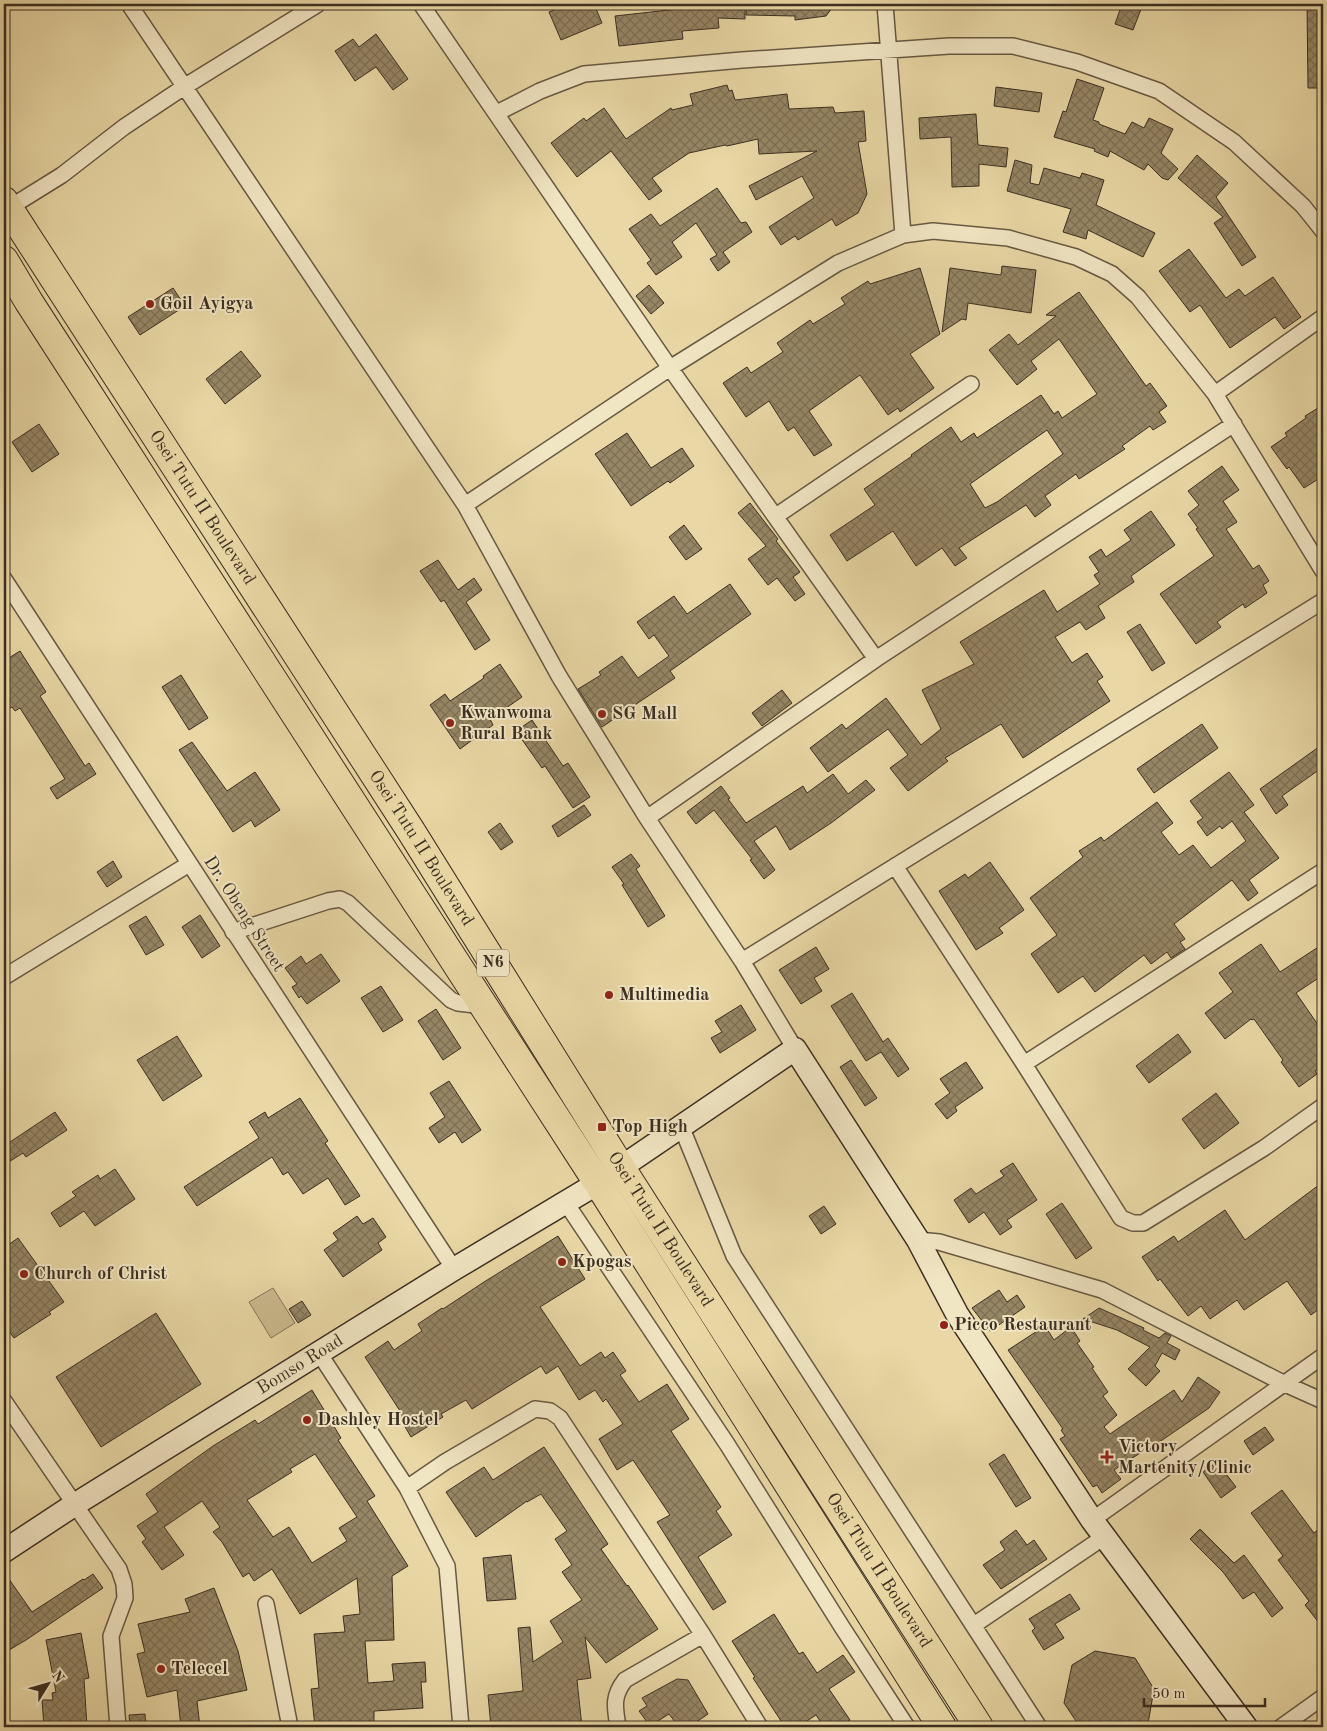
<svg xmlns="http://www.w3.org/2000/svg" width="1327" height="1731" font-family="'Old Standard TT',serif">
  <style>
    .grass { fill: #ccbb8f; stroke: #847558 }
    .building { fill: url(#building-cross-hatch); stroke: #3c2f22; fill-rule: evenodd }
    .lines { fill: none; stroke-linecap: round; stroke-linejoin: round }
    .street-casing { stroke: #675943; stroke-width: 18 }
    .secondary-casing { stroke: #3c2f22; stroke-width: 25 }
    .highway-casing { stroke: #3c2f22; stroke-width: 30 }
    .street { stroke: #f1e6c4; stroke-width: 15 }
    .secondary { stroke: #f1e6c4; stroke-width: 22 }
    .highway { stroke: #e9d8a5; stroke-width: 28 }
    .poi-dot { fill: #8f2418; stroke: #f1e6c4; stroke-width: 2 }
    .labels { text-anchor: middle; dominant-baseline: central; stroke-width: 4; stroke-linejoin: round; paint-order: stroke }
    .shield { fill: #f1e6c4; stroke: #726653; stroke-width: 1 }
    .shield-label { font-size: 16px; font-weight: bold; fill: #3c2f22 }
    .poi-label { font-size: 18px; font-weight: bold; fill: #3c2f22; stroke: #f1e6c4; text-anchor: start }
    .street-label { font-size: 18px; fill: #3c2f22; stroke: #f1e6c4 }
  </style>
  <defs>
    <pattern id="building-cross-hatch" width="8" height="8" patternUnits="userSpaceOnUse" patternTransform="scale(1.25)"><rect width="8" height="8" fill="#968766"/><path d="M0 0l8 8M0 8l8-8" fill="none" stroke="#7c6f54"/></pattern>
  </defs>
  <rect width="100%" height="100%" fill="#e9d8a5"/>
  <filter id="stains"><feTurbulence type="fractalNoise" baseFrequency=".004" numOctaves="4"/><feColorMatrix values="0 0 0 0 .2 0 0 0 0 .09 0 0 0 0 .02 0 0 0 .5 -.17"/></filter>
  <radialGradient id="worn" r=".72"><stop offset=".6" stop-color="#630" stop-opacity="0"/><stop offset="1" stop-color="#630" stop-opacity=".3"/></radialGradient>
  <path class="grass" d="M273,1288L295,1323L271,1338L249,1302Z"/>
  <path class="building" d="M569,4H594L602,23L561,40L549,12Z
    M695,4H745V19L718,18L719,28L682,31L683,39L619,46L615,16L696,7Z
    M746,4H835L826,16L795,20V16L746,15Z
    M1122,4H1143L1133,30L1115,24Z
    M1307,4H1323V88H1308Z
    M376,34L408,79L393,90L376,67L355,81L335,51L353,39L359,47Z
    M1077,79L1104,88L1093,120L1099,122V124L1125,134L1132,122L1144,128L1149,118L1173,129L1161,153L1178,169L1168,180L1162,178L1148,164L1144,170L1110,151L1108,157L1094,151L1095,149L1054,137L1063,111L1066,112Z
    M727,85L729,91L732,90L735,100L787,94L789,109L833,107L835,113L864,111L866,141L858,142L867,194L858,213L836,226L832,219L798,240L795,236L781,245L769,227L814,198L802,176L756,200L749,186L817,151L759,154L758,139L727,146L725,145L689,153L652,178L662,191L649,200L611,151L577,177L551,143L584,118L586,121L604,108L626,139L671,108L672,110L693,105L690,94Z
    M996,87L1042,93L1039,112L994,106Z
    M976,114L978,145L1008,148L1006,167L979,164V186L952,187L951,137L920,139L919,118Z
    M1197,155L1228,183L1216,197L1256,257L1242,266L1214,223L1223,217L1178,178Z
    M1015,160L1032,165L1030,183L1039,185L1044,168L1080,178L1082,173L1104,180L1096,205L1155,233L1143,257L1088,230L1086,239L1063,232L1071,209L1007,191Z
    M717,188L741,223L746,222L752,232L723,252L730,262L718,271L710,259L717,255L696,223L672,242L682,257L656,275L647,263L651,260L629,229L651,214L660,226Z
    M1189,249L1226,298L1239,289L1245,296L1273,277L1301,317L1284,329L1275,317L1230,348L1200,305L1190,312L1159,271Z
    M1002,266L1036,270L1031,313L968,303L966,320L962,319L942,332L950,268L1001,275Z
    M920,268L940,334L910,354L934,388L900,412L898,408L888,415L860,375L809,411L832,445L814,456L794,427L788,431L769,401L746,417L723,383L747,367L751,373L783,352L777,343L810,320L813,324L845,304L841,298L868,281L870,284Z
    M649,285L664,303L651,314L636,296Z
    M173,288L185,306L140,335L128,317Z
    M1079,292L1146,386L1150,383L1167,406L1159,412L1166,422L1153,430L1150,426L1122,446L1125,449L1079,479L1076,474L1045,496L1051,505L1035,517L1026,505L959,548L967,558L955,566L942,548L916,566L893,531L847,561L830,535L875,505L864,489L912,456L911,455L951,427L961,442L974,433L977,438L1041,395L1054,414L1058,411L1062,418L1097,394L1059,339L1031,361L1037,369L1017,385L989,350L1009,334L1018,345L1056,316L1046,315ZM1047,430L1063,454L997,502L985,508L970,484Z
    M241,351L261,376L225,404L206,379Z
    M1318,408L1323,416V476L1304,488L1289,467L1287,469L1271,447L1287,436L1285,433L1306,418L1305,416Z
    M39,424L59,454L32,472L12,442Z
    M627,433L651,468L682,448L694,466L670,483L668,481L631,506L595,454Z
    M1222,466L1239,490L1223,501L1237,522L1226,529L1253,569L1259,565L1269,581L1263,585L1267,593L1245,608L1243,604L1217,622L1221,627L1196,644L1160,594L1214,556L1196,529L1198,528L1188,514L1199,505L1188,491Z
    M750,503L778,539L776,541L800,572L793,577L805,594L795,601L777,578L768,585L748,559L766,546L738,513Z
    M1151,511L1175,545L1131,576L1134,582L1098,606L1105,618L1086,630L1080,622L1055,637L1072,663L1087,653L1103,677L1097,681L1110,701L1023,758L1001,724L945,758L948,761L908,791L890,768L908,755L888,729L828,772L810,748L842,724L846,729L886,698L921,745L941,729L922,690L974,664L960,642L1044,590L1057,612L1100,584L1094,575L1099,572L1089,557L1101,549L1106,557L1131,540L1124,530Z
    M684,525L702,549L686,560L669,537Z
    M438,560L458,590L474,578L482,590L466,602L490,640L475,650L444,600L441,602L420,571Z
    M730,584L751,614L670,671L675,678L602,727L578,689L601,675L599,672L622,656L638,678L669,656L654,635L649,639L637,622L674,596L687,614Z
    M1140,624L1165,663L1152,671L1127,632Z
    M20,651L46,692L40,696L85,766L89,763L96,774L57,799L50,788L65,779L20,708L15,711L12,707L4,712V661Z
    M500,664L522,697L490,719L493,725L460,749L430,705L445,694L450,701L484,678L483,676Z
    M181,675L208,718L189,730L162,687Z
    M782,690L792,703L762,726L752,713Z
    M532,720L563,766L568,763L590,797L573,808L545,766L542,768L516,731Z
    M1202,724L1218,748L1154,793L1137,769Z
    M192,742L227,791L255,772L280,810L255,827L251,820L233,832L179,750Z
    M1323,744V767L1282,796L1288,805L1276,814L1260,789Z
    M1229,772L1254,805L1244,812L1279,858L1249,880L1258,893L1248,901L1232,880L1174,924L1185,939L1180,942L1185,949L1171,958L1167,952L1151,964L1144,955L1095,992L1083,976L1058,993L1031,954L1057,935L1030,898L1083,857L1079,851L1101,837L1104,841L1157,802L1173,823L1161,832L1179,855L1193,845L1211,868L1246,841L1232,821L1222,829L1220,826L1207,836L1197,822L1203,818L1190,801Z
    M833,774L848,794L866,780L875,790L831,823L790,850L776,826L754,841L775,870L764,879L750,860L752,859L714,810L696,824L687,812L721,786L730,798L728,799L746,823L803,786L807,793Z
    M584,805L591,815L558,837L552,826Z
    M500,823L513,842L501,850L488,832Z
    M631,854L640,866L636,869L665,916L648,927L622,885L624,884L612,867Z
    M113,861L122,877L107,887L97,872Z
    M990,862L1024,910L999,928L1003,933L976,950L939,891L965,874L968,878Z
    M200,915L220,946L202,958L182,927Z
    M146,916L164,945L146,955L129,926Z
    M1261,944L1280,972L1323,944V975L1296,993L1323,1032V1065L1315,1071L1317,1074L1299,1087L1281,1062L1283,1060L1254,1019L1252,1020L1251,1019L1225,1039L1205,1013L1233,992L1219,973Z
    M816,947L829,969L814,978L822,991L801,1004L779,970Z
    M321,954L340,981L307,1004L301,996L299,998L292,987L297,984L285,968L301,956L306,964Z
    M381,986L403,1020L383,1032L361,998Z
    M852,993L883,1042L888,1038L909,1069L898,1077L881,1052L866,1061L831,1006Z
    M741,1005L756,1030L720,1053L711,1038L722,1032L715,1021Z
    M436,1009L461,1048L443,1060L418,1021Z
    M1178,1034L1191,1052L1149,1083L1136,1066Z
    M177,1036L202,1076L163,1101L137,1060Z
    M851,1060L877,1098L865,1106L840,1067Z
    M966,1062L983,1088L955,1107L957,1111L947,1119L935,1104L950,1093L940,1079Z
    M449,1081L481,1130L462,1143L455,1132L439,1143L429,1128L445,1117L430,1093Z
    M1216,1093L1239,1123L1204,1149L1182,1119Z
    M300,1098L328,1141L325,1143L360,1196L345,1205L328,1178L303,1194L288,1172L283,1175L272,1157L197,1206L184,1187L259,1138L249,1122L265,1112L268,1118Z
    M55,1112L67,1130L26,1157L23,1153L4,1165V1146Z
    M1013,1163L1037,1200L1007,1220L1012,1227L1000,1235L984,1212L969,1223L954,1200L971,1188L976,1194L1004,1176L1000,1171Z
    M115,1169L135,1199L95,1226L84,1211L60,1227L51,1213L76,1196L72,1192L98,1175L100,1179Z
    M1323,1182V1306L1311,1315L1287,1281L1244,1310L1237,1300L1210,1319L1201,1306L1188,1316L1160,1279L1158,1281L1142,1257L1174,1236L1178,1242L1225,1210L1245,1240Z
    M1062,1203L1092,1248L1076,1259L1046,1214Z
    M824,1206L836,1224L821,1234L809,1216Z
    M357,1216L363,1224L373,1218L386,1237L378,1243L382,1250L343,1277L324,1250L338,1240L333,1233Z
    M558,1236L585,1279L540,1307L580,1366L601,1352L605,1358L613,1352L626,1371L620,1375L639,1402L667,1384L689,1419L671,1431L721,1507L716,1511L732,1535L698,1557L726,1602L713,1610L657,1522L670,1515L633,1460L617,1470L599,1439L623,1424L606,1399L603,1402L595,1390L579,1400L558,1366L546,1374L541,1366L472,1409L466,1400L441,1414L443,1417L411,1437L397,1413L400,1411L365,1357L388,1341L394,1350L422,1331L418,1324L442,1308L443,1309L484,1282Z
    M18,1238L64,1302L49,1312L51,1314L14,1338L4,1324V1248Z
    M999,1290L1007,1302L1017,1295L1025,1307L990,1331L972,1308Z
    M302,1301L311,1315L298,1323L289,1309Z
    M1099,1308L1144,1328L1143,1330L1159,1338L1165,1333L1171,1336L1167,1343L1180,1350L1175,1360L1162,1353L1155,1366L1160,1371L1146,1386L1128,1369L1150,1347L1117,1330L1083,1319Z
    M156,1313L201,1384L101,1447L56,1377Z
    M1045,1326L1054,1340L1071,1327L1080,1341L1077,1343L1094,1367L1092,1368L1108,1392L1103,1396L1117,1415L1104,1427L1110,1434L1174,1390L1182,1402L1198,1377L1220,1392L1209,1408L1152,1447L1151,1446L1114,1470L1121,1479L1102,1493L1097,1485L1093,1487L1060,1439L1065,1436L1061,1430L1063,1429L1008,1350Z
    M312,1390L341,1438L338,1440L375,1496L367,1501L408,1566L392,1576L394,1640L365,1641L368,1683L394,1681L392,1664L425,1662L426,1682H421L423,1708L374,1711V1723L353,1724L354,1727H315L311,1689L319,1688L314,1634L345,1632L343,1616L360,1614L357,1578L300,1614L272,1569L254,1581L249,1573L243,1577L222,1542L213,1532L220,1527L202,1501L164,1527L184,1555L162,1570L142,1542L146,1539L137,1526L158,1512L146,1494L213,1446L255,1420L258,1424ZM315,1454L357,1517L339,1528L347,1541L312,1563L289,1527L273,1537L247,1500L292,1472L290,1469Z
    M1265,1427L1274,1440L1253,1455L1244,1441Z
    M544,1447L608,1544L601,1549L627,1586L628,1585L658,1629L606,1663L585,1637L591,1678L577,1680L582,1727H491L488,1695L523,1691L518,1628L530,1627L533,1662L563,1642L550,1621L582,1600L562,1572L572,1565L555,1539L567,1531L541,1494L527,1502V1501L476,1537L446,1492L484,1467L493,1480Z
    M1004,1454L1031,1498L1016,1507L989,1464Z
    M1217,1462L1236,1487L1221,1498L1203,1472Z
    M1282,1490L1314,1533L1323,1526V1628L1305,1605L1309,1601L1278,1560L1283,1556L1251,1513Z
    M1200,1529L1234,1563L1244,1555L1283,1608L1272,1617L1254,1592L1243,1599L1223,1572L1190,1539Z
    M1016,1530L1027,1545L1034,1540L1047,1559L1001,1589L983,1565L1005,1550L1000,1542Z
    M511,1555L516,1599L487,1601L483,1558Z
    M4,1572L32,1612L83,1579L84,1580L93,1574L103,1588L26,1640L4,1653Z
    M214,1588L238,1651L247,1690L197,1701L200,1727H181L177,1690L147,1697L137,1654L145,1652L138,1624L190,1612L185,1599Z
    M1070,1594L1080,1609L1055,1624L1064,1638L1044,1650L1032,1631L1035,1628L1029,1619Z
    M774,1614L799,1654L803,1652L817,1673L843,1655L855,1672L829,1689L850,1720L840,1727H824L816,1715L798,1727H785L753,1678L755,1677L732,1641Z
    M81,1633L89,1678L84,1679L87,1727H44L42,1700H53L52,1693L56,1692L46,1640Z
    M1095,1651L1135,1658L1154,1689L1148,1724L1144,1727H1080L1064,1703L1072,1665Z
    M677,1679L688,1680L708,1714L689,1727H679L669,1714L650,1726L639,1711L647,1706L642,1698Z
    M145,1714L146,1727H130L129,1715Z"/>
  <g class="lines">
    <g class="street-casing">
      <path id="street" d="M129,4L465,505L559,676L647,818L742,961L795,1049
        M421,4L670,368L876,659
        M885,4L903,235
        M497,113L540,91L584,74L742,60L949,46H1013L1077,62L1159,91L1234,142L1303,206L1323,231
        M4,211L62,175L124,127L184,87L318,4
        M1215,394L1323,317
        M465,505L670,368L838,263L903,235L933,231L1008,238L1076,257L1112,274L1138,297L1215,394L1323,571
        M776,516L971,384
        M4,579L454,1269
        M647,818L876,659L1234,424
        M895,866L1024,1064L1121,1218L1133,1223H1143L1264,1148L1323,1106
        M233,932L328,901L340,899L348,903L451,1000L458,1003L484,1006
        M742,961L1323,601
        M4,977L189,864
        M1024,1064L1323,871
        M681,1126L734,1256L1039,1727
        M566,1203L727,1444L842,1627L907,1727
        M918,1240L939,1242L1102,1290L1285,1384L1323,1401
        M319,1353L407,1488L447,1566L461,1727
        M4,1401L119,1569L124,1584L125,1598L111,1636L118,1727
        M407,1488L445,1462L535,1409L550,1411L560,1418L703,1635L760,1727
        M1092,1520L1323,1356
        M266,1604L290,1727
        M974,1625L1104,1537
        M618,1727C615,1707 612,1697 625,1680L703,1635
        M1281,1727L1323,1697"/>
    </g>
    <g class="secondary-casing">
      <g id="secondary">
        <path id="s1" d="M4,1551L74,1505L454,1269L598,1183L795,1049L918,1240L957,1314L1092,1520L1246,1727"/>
      </g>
    </g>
    <g class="highway-casing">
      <g id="highway">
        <path id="s2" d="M4,201L411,831L621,1168L979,1727"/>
        <path d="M4,260L29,302L598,1183L942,1727"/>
      </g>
    </g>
    <use href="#street" class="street"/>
    <use href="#secondary" class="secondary"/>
    <use href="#highway" class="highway"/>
  </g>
  <g class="poi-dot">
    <circle cx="150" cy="304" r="5"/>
    <circle cx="602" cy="714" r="5"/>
    <circle cx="450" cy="723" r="5"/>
    <circle cx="609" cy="995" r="5"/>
    <rect x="597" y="1122" width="10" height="10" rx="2.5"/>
    <circle cx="562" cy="1262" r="5"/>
    <circle cx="24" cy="1274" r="5"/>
    <circle cx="944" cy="1325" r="5"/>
    <circle cx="307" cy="1420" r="5"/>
    <path d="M1104.5 1449.5h5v5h5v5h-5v5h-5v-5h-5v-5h5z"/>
    <circle cx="161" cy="1669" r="5"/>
  </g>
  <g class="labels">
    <rect class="shield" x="477" y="949.5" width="32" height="27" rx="4"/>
    <g class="shield-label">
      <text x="493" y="963">N6</text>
    </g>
    <g class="poi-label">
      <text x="160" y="304">Goil Ayigya</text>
      <text x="460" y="713">Kwanwoma<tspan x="460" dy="21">Rural Bank</tspan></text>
      <text x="612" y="714">SG Mall</text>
      <text x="619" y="995">Multimedia</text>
      <text x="612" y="1127">Top High</text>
      <text x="572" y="1262">Kpogas</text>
      <text x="34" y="1274">Church of Christ</text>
      <text x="954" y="1325">Picco Restaurant</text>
      <text x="317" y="1420">Dashley Hostel</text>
      <text x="1118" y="1447">Victory<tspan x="1118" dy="21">Martenity/Clinic</tspan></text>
      <text x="171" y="1669">Telecel</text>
    </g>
    <g class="street-label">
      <text stroke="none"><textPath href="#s2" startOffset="365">Osei Tutu II Boulevard</textPath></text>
      <text stroke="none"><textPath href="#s2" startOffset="770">Osei Tutu II Boulevard</textPath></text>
      <text transform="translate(244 914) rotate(57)">Dr. Obeng Street</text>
      <text stroke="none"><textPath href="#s2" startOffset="1220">Osei Tutu II Boulevard</textPath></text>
      <text stroke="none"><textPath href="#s1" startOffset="350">Bomso Road</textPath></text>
      <text stroke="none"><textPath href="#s2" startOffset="1625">Osei Tutu II Boulevard</textPath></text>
    </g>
  </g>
  <rect width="1327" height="1731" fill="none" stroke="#e9d8a5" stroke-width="20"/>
  <rect x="5" y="5" width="1317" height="1721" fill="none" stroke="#3c2f22" stroke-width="2.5"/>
  <rect x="10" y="10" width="1307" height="1711" fill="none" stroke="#3c2f22"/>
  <g transform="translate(48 1684) rotate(53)" stroke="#f1e6c4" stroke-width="4" paint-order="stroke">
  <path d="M0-4L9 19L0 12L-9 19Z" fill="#3c2f22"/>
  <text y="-8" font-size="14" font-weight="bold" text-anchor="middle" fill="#3c2f22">N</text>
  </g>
  <path d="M1144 1698v8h121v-8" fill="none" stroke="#3c2f22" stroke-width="2.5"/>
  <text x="1152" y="1698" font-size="15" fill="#3c2f22" stroke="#f1e6c4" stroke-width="4" paint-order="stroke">50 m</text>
  <rect width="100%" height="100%" filter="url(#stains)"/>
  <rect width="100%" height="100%" fill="url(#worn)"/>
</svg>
